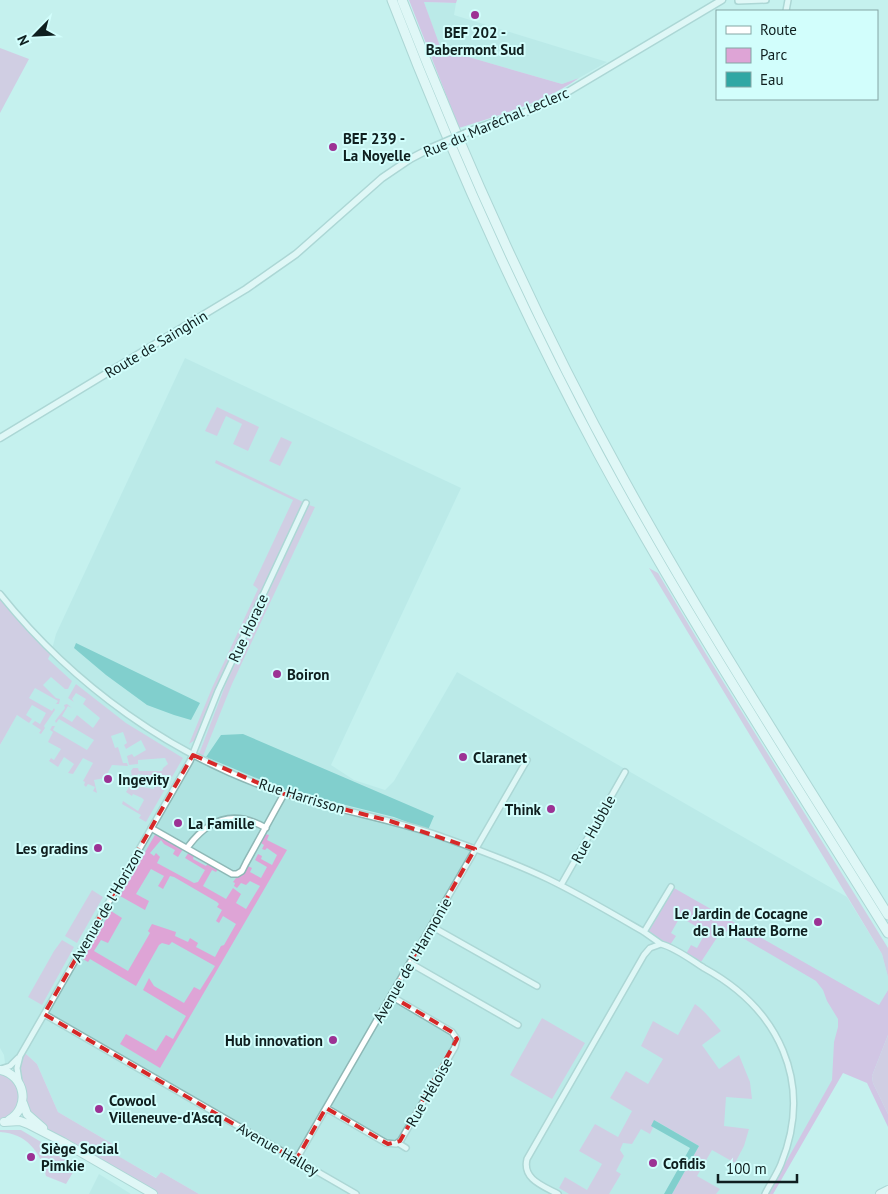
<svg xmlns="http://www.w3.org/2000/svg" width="888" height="1194" font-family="'PT Sans',sans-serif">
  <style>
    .built { fill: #afe3e1 }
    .green { fill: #dea4d6 }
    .forest { fill: #e093d7 }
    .water { fill: #30a7a4 }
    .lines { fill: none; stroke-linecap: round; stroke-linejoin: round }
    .minor-casing { stroke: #8eb8b6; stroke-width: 8 }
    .tertiary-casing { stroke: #8eb8b6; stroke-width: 9 }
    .secondary-casing { stroke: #8eb8b6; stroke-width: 10 }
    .motorway-casing { stroke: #8eb8b6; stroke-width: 11 }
    .minor { stroke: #fff; stroke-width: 5 }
    .tertiary { stroke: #fff; stroke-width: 6 }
    .secondary { stroke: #fff; stroke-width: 8 }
    .motorway { stroke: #fff; stroke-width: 9 }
    .tertiary-bridge-casing { stroke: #8eb8b6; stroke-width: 9; stroke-linecap: butt }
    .tertiary-bridge { stroke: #fff; stroke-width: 6 }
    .marked { fill: none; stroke: #d62828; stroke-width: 4; stroke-dasharray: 10 6; stroke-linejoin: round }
    .poi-dot { fill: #9c3294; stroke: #d2fefc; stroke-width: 2 }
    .labels { text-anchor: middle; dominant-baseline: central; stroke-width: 4; stroke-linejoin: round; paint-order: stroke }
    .poi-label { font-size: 15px; font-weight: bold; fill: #0f1f1f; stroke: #d2fefc; text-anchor: start }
    .street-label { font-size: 15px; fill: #0f1f1f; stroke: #d2fefc }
  </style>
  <rect width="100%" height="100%" fill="#c5f1ee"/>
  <path class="built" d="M424,2L456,3L454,15L607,62L579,78L562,84L440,49Z
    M185,358L461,488L331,765L354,780L385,790L394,781L457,672L847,897L882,954L888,977V990L773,1194H199L161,1172L157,1178L112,1153L116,1146L58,1112L37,1064L25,1053L19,1071L5,1063L4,1055L0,1048V745L51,653L56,634Z
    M99,1174L131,1194H89Z"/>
  <path class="green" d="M0,48L29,59L0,113Z
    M217,407L259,427L248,451L233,444L242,424L226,416L217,436L205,431Z
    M281,437L292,442L280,466L269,461Z
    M216,460L303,502L216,688L195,740L189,744L212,688L258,589L253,585L293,500L215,463Z
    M309,505L315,507L232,684L203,756L199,754L227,681Z
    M649,568L658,573L706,654L888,948V977L882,954Z
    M0,593L51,653L48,659L72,681L68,689H65L51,677L43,685L56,698L60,699L59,704H56L58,701L35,688L29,698L52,711L54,708L55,710L44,726L45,728L41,734L39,733L41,730L32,724L35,721L40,724L46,713L32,705L26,715L32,719L29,723L17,715L0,745Z
    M76,684L126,723L183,758L146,822L139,818L141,815L122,804L123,801L138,811L144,800L142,798L133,794L132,796L126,792L131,784L127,782L130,780L137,782L136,786L154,789L156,777L138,774L137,778L132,777L131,771L133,768H138L139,771H162L163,768L168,764L165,758L138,760V764L129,765L127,756L132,754L134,757L146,750L141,740L126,749L124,745L127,743L123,732L111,736L115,748L118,747L123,763H127L128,766L112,765L105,778L94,780L97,793L93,791L95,787L88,784L86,787L84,785L85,782L83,781L93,763L83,758L73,774L68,773L74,764L64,757L58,767L49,761L51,758L54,760L61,749L48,742L53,732L50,730L52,726H55L53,730L87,750L94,740L59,719L56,723L55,721L65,708L64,705L67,704L72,708L68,706L62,716L72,722L77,715L93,728L100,718L83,704L86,699L76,693L72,699L74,702L68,698Z
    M156,833L183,849L178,857L173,854L175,850L164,844L161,840L150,853L154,856L156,853L160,857L157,863L194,883L198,882L205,870L185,858L189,852L194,855L193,859L206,866L208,863L218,869L216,872L212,870L203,886L226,899L233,888L241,894L236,903L246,909L260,886L250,881L246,885L241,883L237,888L234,886L235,883L233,882L236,878L242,875L248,866L252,868L250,872L261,878L267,867L255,860L258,854L262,856L261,859L272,865L277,855L267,848L265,850L262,849L264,845L261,843L265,834L269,835L267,840L287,850L160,1068L120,1044L126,1034L156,1051L166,1035L173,1039L186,1016L143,990L149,978L154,986L184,1003L194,987L200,990L215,966L172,942L169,945L162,943L159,945L136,986L90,959L88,962L83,959L111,911L122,918L108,943L101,940L94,951L128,971L150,933L148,931L152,924L176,932L175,936L188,942L190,938L198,943L196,947L215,957L221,946L224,945L236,924L223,916L219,923L216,921L222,910L217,907L219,904L217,902L174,877L170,876L163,889L158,886L164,876L151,869L136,894L149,901L145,910L120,896Z
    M92,890L103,897L77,943L65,936Z
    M62,940L74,947L42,1005L28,997L54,951Z
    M695,1004C706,1012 712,1021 721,1031L702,1045L719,1069L739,1055L750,1082L752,1099L726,1097L724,1126L749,1129L744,1146L735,1163L712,1150L697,1176L720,1189L716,1194H672L699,1146L656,1121L650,1134L641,1129L632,1144L623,1143L620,1150L624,1156L616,1171L621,1174L609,1194H569L559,1188L565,1177L587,1190L602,1164L579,1151L595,1124L618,1137L632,1111L610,1098L626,1071L648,1084L663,1059L641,1046L653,1021L678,1035Z
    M542,1018L585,1043L552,1099L510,1075Z
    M888,1035V1114L873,1083L872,1076Z
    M25,1053L37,1064L58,1112L116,1146L113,1153L156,1178L161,1172L199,1194H157L49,1130L28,1110L26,1090L20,1074L19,1066Z
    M0,1073L11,1078L20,1092C18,1106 16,1116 0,1120Z
    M0,1130H21L78,1164L66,1184L46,1176C41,1152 26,1133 0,1132Z"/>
  <path class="forest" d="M409,0H457L456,3L424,2L441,49L562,84L579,78C543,103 500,115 459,128Z
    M674,888L879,1005L888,990V1035L872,1076L873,1083L888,1114V1127L867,1083L843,1073L773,1194H768L832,1080L834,1042L838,1027V1019L827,1001L823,990L816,981L741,937L727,931L718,936L701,962L686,954L691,945L697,948L706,932L680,917L671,933L676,936L670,945L647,931Z"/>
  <path class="water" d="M76,643L200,703L191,720L174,715L147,705L106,675L74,648Z
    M243,734L434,816L428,830L394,817L285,790L206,757L221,735Z
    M654,1120L699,1146L672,1194H664L690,1148L651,1126Z"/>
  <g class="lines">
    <g class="minor-casing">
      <path id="minor" d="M738,1L766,0
        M786,11L788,0
        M0,594C73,685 172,757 283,793C335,810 388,818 440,836C476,849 513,862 548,879C581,895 613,914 644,932L671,887
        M151,828L232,874H237L242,871L246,863L284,794
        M187,848C208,819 233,809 266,828
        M561,885L625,772
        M431,926L537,986
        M644,932L661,944
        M410,963L518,1025
        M44,1014L356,1194
        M1,1069L10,1066L18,1058
        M19,1081L17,1068L20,1056L190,761L218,691L306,503
        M326,1108L386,1143L396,1144L401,1140L455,1047L457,1039L452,1032L391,996
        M398,1143L406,1148
        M296,1160L527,760
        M558,1194C543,1186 522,1179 527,1159L644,955L650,948L661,944C676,948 691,960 704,968C779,1009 814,1082 781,1164C777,1174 770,1184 765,1194"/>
    </g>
    <g class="tertiary-casing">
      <path id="tertiary" d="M480,127L526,112L554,100L722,0
        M0,438L246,289L296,254L382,178L410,159L431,148"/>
    </g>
    <g class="secondary-casing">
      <path id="secondary" d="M0,1070C25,1075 31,1107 9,1120
        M23,1103L27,1114L43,1128
        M4,1122L20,1121L28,1124L63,1142L153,1194
        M880,1194L888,1190"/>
    </g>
    <g class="motorway-casing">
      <path id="motorway" d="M392,0C452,156 520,308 599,455C688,619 790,775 888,933
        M402,0C466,164 538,324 623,478C705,627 798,770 888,915"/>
    </g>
    <use href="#minor" class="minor"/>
    <use href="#tertiary" class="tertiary"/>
    <use href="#secondary" class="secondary"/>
    <use href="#motorway" class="motorway"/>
    <g class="tertiary-bridge-casing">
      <path id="tertiary-bridge" d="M431,148L480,127"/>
    </g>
    <use href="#tertiary-bridge" class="tertiary-bridge"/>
  </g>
  <path d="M0 0H888V1194H0ZM193,755L284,794L390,821L475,849L391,996L452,1032L457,1039L400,1141L388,1144L326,1108L296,1160L44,1014Z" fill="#c5f1ee" fill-opacity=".55" fill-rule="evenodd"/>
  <path class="marked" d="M193,755L284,794L390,821L475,849L391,996L452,1032L457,1039L400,1141L388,1144L326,1108L296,1160L44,1014Z"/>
  <g class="poi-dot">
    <circle cx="475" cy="15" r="5"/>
    <circle cx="333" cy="147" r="5"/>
    <circle cx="277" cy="674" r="5"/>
    <circle cx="463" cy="757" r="5"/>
    <circle cx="108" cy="779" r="5"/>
    <circle cx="551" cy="809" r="5"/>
    <circle cx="178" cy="823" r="5"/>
    <circle cx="98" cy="848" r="5"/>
    <circle cx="818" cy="922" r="5"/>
    <circle cx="333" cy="1040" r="5"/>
    <circle cx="99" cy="1109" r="5"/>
    <circle cx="31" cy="1157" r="5"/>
    <circle cx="653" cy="1163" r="5"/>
  </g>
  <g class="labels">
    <g class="poi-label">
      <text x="475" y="32" text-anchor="middle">BEF 202 -<tspan x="475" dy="17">Babermont Sud</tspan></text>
      <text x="343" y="138">BEF 239 -<tspan x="343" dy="17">La Noyelle</tspan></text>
      <text x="287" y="674">Boiron</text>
      <text x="473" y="757">Claranet</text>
      <text x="118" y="779">Ingevity</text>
      <text x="541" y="809" text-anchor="end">Think</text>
      <text x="188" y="823">La Famille</text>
      <text x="88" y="848" text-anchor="end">Les gradins</text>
      <text x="808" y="913" text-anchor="end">Le Jardin de Cocagne<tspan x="808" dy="17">de la Haute Borne</tspan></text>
      <text x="323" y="1040" text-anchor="end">Hub innovation</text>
      <text x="109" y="1100">Cowool<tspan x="109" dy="17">Villeneuve-d'Ascq</tspan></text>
      <text x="41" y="1148">Siège Social<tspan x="41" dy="17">Pimkie</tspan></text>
      <text x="663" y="1163">Cofidis</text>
    </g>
    <g class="street-label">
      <text transform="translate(496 122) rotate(-23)">Rue du Maréchal Leclerc</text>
      <text transform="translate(156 344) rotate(-31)">Route de Sainghin</text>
      <text transform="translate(248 628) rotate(-65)">Rue Horace</text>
      <text transform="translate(302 796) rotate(17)">Rue Harrisson</text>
      <text transform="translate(593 829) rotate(-61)">Rue Hubble</text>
      <text transform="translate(107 905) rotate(-60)">Avenue de l'Horizon</text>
      <text transform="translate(412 960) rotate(-60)">Avenue de l'Harmonie</text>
      <text transform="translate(429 1092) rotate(-60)">Rue Héloise</text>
      <text transform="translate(278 1149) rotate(30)">Avenue Halley</text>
    </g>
  </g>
  <rect x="716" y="10" width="162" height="90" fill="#d2fefc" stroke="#84a5a4"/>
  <rect x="726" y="26" width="25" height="8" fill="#ffffff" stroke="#84a5a4"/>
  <text x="760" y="35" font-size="15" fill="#0f1f1f">Route</text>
  <rect x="726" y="48" width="25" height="15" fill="#dea4d6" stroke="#84a5a4"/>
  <text x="760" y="60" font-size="15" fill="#0f1f1f">Parc</text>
  <rect x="726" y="72" width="25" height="15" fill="#30a7a4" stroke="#84a5a4"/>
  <text x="760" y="85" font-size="15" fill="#0f1f1f">Eau</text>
  <g transform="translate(35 35) rotate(246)" stroke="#d2fefc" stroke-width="4" paint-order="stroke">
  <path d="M0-4L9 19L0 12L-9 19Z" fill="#0f1f1f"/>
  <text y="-8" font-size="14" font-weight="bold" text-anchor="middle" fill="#0f1f1f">N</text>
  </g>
  <path d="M718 1174v8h79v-8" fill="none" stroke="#0f1f1f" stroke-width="2.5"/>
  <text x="726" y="1174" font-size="15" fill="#0f1f1f" stroke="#d2fefc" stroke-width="4" paint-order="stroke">100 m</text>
</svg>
